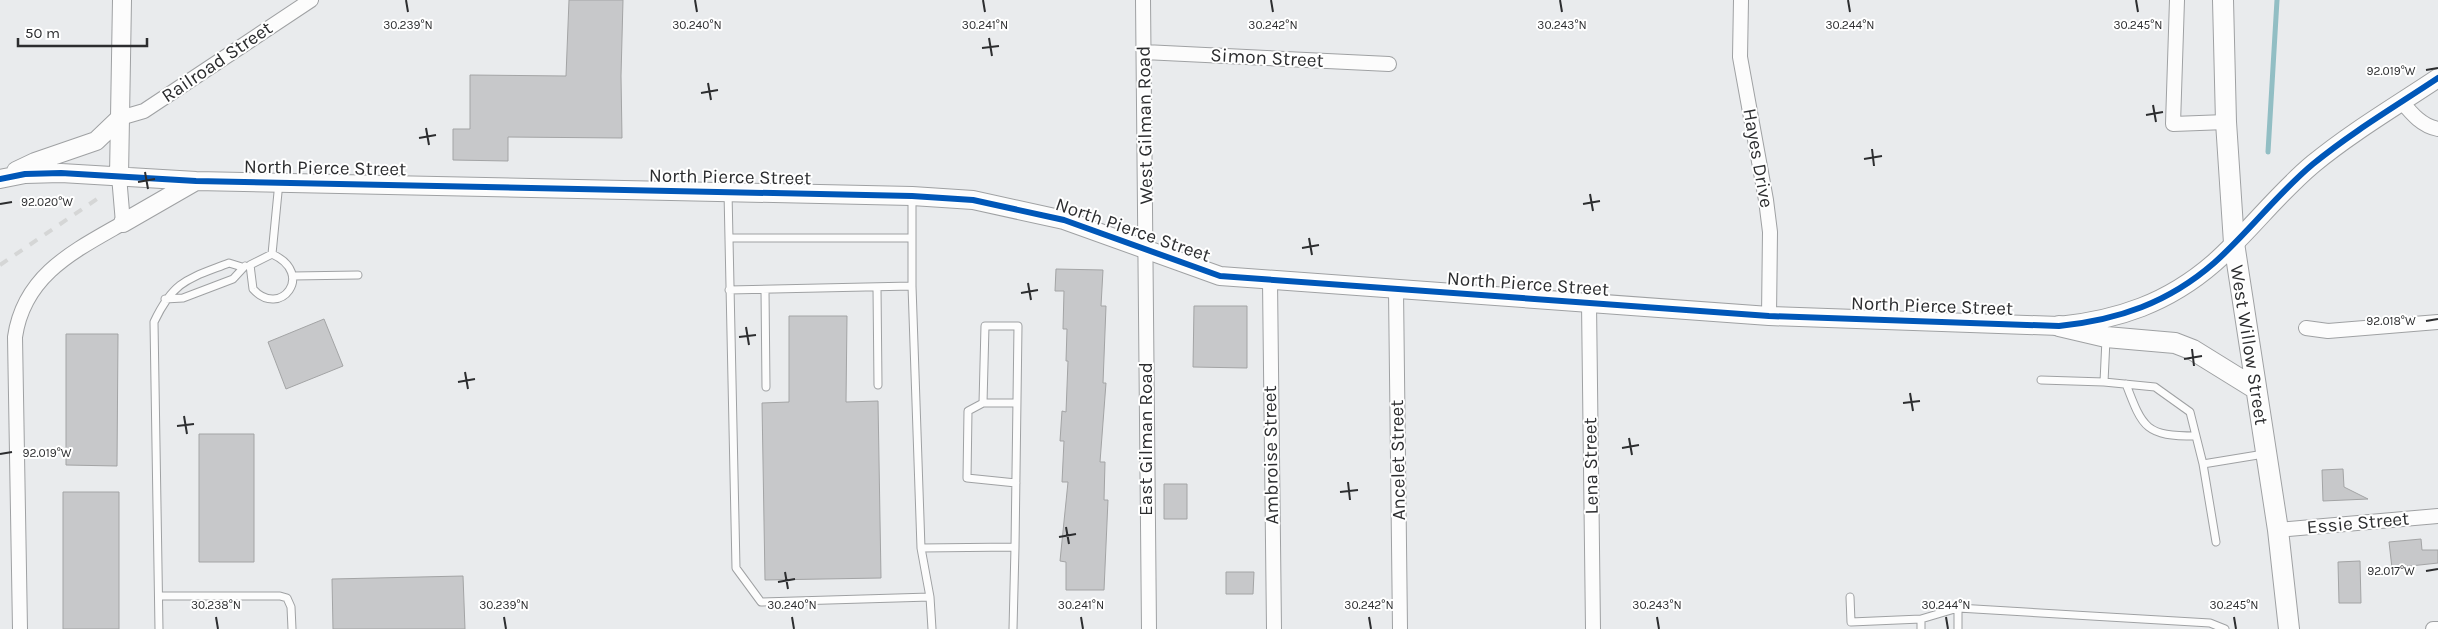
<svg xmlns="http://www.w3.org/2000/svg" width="2438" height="629" font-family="Karla,sans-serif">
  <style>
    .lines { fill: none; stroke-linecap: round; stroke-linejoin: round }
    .stream { stroke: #92bec4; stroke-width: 5 }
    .building { fill: #c7c8ca; stroke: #a3a4a5 }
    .service-casing { stroke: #9fa1a3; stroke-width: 9 }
    .minor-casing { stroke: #9fa1a3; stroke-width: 16 }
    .tertiary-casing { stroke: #9fa1a3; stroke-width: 20 }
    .secondary-casing { stroke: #9fa1a3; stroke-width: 22 }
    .service { stroke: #fcfcfc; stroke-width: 7 }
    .minor { stroke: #fcfcfc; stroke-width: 14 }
    .tertiary { stroke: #fcfcfc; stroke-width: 18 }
    .secondary { stroke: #fcfcfc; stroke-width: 20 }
    .rail { stroke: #d5d6d6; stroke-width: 4; stroke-dasharray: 9 9; stroke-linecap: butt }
    .cycleway-casing { stroke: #fff; stroke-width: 9 }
    .cycleway { stroke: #0057b8; stroke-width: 6 }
    .ticks { fill: none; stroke: #2c2d2f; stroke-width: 2 }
    .labels { text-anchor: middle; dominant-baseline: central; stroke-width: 4; stroke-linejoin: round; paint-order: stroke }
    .street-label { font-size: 19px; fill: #2c2d2f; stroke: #fff }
    .ticks-label { font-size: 12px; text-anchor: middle; fill: #2c2d2f; stroke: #fff; stroke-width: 4; stroke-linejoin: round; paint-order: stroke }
  </style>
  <rect width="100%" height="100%" fill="#e9ebed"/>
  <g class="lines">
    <path class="stream" d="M2268,152L2277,0"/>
  </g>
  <path class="building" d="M569,0H623L621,76L622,138L508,137V161L453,160V129H470V75L566,76Z
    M1056,269L1103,270L1101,306H1106L1103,383H1106L1100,462H1105L1104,500H1108L1104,590H1066V562L1060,561L1068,482H1062L1064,441H1060L1062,411L1066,412L1068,361H1066L1067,329H1063L1064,291H1055Z
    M1194,306H1247V368L1193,367Z
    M789,316H847L846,402L878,401L881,578L765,580L762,403L789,402Z
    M324,319L343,366L286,389L268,342Z
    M66,334H118L117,466L66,465Z
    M199,434H254V562H199Z
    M2343,469L2344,487L2368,499L2323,501L2322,470Z
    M1164,484H1187V519H1164Z
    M63,492H119V629H63Z
    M2421,539L2422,550H2438V563L2392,568L2389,542Z
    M2360,561L2361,603H2339L2338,562Z
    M1226,572H1254L1253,594H1226Z
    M463,576L465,629H333L332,579Z"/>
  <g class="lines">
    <g class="service-casing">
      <path id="service" d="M728,192L736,568L761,602L930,597L921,548L912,286V196
        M729,238H912
        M272,254C316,274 280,319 253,289L250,265Z
        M272,254L279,182
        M293,276L358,275
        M877,288L878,385
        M729,290L912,286
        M765,290L766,387
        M165,299L183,298L233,279L245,266
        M2106,339L2104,382L2155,387L2190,412L2203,464L2216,542
        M2041,380L2104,382
        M2126,384C2143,429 2146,436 2196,436
        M983,403L968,411L967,478L1016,483
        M2203,464L2264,454
        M921,548L1015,547L1018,326H985L983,403H1016
        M159,596H280L287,598L291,607L292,629
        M930,597L932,629
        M1850,597L1851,622L1921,619L1958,608
        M1921,619V629
        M159,629L154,322C174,280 188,279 229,263L242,267
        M1013,629L1015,547
        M1958,629V608L2210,623L2225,629"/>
    </g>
    <g class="minor-casing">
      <path id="minor" d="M1143,0L1149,629
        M1741,0L1740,57L1766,200L1770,232L1769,316
        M2177,0L2173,124L2226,122
        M1144,52L1389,64
        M2402,102C2412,114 2422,126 2438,129
        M120,118L144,111L311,0
        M1270,281L1274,629
        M1396,290L1400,629
        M1589,303L1593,629
        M2306,328L2328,331L2438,322
        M2278,530L2438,516
        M20,629L15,337C24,275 74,251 123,223L119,176
        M2433,629H2438"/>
    </g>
    <g class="tertiary-casing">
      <path id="tertiary" d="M16,171L35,162L96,141L120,118
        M119,176L122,0
        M0,179L25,174L61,173L196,181L912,196L973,200L1064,220L1220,276L1769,316L2059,326C2118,320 2168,303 2214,263C2249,232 2277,194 2313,164C2352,132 2396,106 2438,78
        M123,223L196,181"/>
    </g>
    <g class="secondary-casing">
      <path id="secondary" d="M2223,0L2226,122L2234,243L2278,530L2289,629
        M2059,326L2106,337L2175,343L2193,350L2256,389"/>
    </g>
    <use href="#service" class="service"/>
    <use href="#minor" class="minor"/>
    <use href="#tertiary" class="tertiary"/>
    <use href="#secondary" class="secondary"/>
    <path class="rail" d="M0,265L100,197"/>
    <g class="cycleway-casing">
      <path id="cycleway" d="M0,179L25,174L61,173L196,181L912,196L973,200L1064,220L1220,276L1769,316L2059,326C2118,320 2168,303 2214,263C2249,232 2277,194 2313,164C2352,132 2396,106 2438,78"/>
    </g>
    <use href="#cycleway" class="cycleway"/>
  </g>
  <path class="ticks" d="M406,0L408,12M695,0L697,12M983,0L985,12M1271,0L1273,12M1560,0L1562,12M1848,0L1850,12M2136,0L2138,12M989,38L992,56M982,48L999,46M2426,70L2438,68M708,83L711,100M701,93L718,90M2153,105L2156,122M2146,115L2163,112M426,128L429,145M419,138L436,135M1872,149L1874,166M1864,159L1882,156M145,172L148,189M138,182L155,179M1590,194L1593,211M0,204L12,202M1583,204L1600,201M1309,238L1312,255M1302,248L1319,245M1028,283L1031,300M1021,293L1038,290M2426,321L2438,319M746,327L749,345M739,337L756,335M2192,349L2194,366M2184,359L2202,356M465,372L468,389M458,382L475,379M1910,393L1913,411M1903,403L1920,401M184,416L187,434M177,426L194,424M1629,438L1632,455M1622,448L1639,445M0,454L12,452M1348,482L1350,500M1340,492L1358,490M1066,527L1069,544M1059,537L1076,534M2426,571L2438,569M785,572L788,589M778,582L795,579M216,617L218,629M504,617L506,629M792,617L794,629M1081,617L1083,629M1369,617L1371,629M1657,617L1659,629M1946,617L1948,629M2234,617L2236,629"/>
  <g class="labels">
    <g class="street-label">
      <text transform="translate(1267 58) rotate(3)">Simon Street</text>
      <text transform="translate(217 62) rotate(-34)">Railroad Street</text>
      <text transform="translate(1145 125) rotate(-91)">West Gilman Road</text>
      <text transform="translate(1758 158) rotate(80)">Hayes Drive</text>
      <text transform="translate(325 168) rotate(1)">North Pierce Street</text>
      <text transform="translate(730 177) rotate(1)">North Pierce Street</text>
      <text transform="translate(1133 230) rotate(19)">North Pierce Street</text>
      <text transform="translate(1528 284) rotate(4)">North Pierce Street</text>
      <text transform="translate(1932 306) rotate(2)">North Pierce Street</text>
      <text transform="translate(2249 345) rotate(81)">West Willow Street</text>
      <text transform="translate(1146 439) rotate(-90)">East Gilman Road</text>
      <text transform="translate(1271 455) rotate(-91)">Ambroise Street</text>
      <text transform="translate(1398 460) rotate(-91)">Ancelet Street</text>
      <text transform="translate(1591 466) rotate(-91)">Lena Street</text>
      <text transform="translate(2358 523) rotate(-5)">Essie Street</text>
    </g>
  </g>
  <g class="ticks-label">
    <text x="408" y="29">30.239°N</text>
    <text x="697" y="29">30.240°N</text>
    <text x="985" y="29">30.241°N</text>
    <text x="1273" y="29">30.242°N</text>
    <text x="1850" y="29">30.244°N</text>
    <text x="1562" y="29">30.243°N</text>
    <text x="2138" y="29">30.245°N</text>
    <text x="2391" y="75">92.019°W</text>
    <text x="47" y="206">92.020°W</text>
    <text x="2391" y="325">92.018°W</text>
    <text x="47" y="457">92.019°W</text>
    <text x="2391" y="575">92.017°W</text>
    <text x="216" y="609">30.238°N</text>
    <text x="504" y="609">30.239°N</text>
    <text x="792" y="609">30.240°N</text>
    <text x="1081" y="609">30.241°N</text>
    <text x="1369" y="609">30.242°N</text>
    <text x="1657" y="609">30.243°N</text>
    <text x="1946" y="609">30.244°N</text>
    <text x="2234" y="609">30.245°N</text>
  </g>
  <path d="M18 38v8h129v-8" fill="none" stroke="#2c2d2f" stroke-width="2.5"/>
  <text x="25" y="38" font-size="15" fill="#2c2d2f" stroke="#ffffff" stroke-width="4" paint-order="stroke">50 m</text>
</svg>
